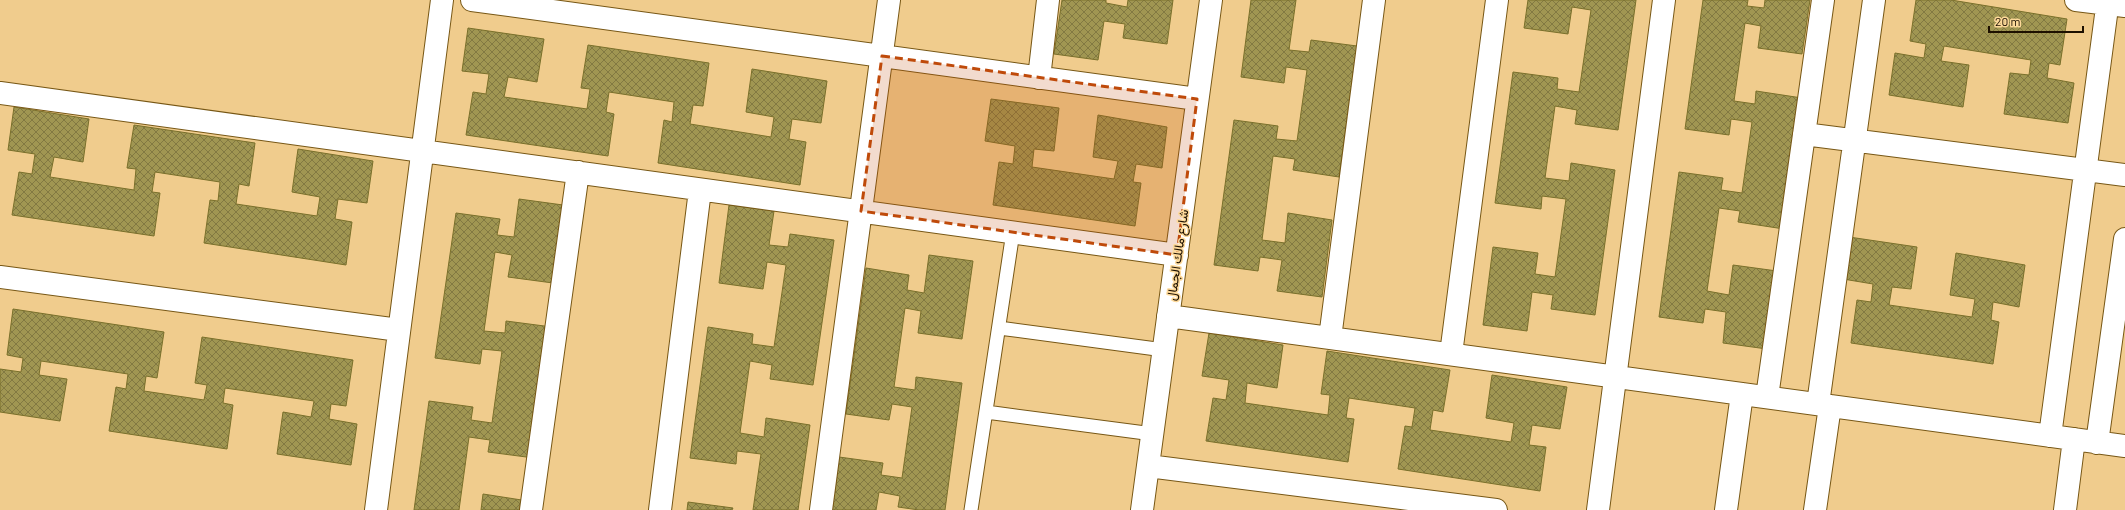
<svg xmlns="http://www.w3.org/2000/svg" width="2125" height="510" font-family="Barlow,Vazirmatn,sans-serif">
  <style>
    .building { fill: url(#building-cross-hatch); stroke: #7a702b }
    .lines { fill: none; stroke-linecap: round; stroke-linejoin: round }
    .service-casing { stroke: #775715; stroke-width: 15 }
    .minor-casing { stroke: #775715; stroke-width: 24 }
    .service { stroke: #fff; stroke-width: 13 }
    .minor { stroke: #fff; stroke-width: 22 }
    .marked { fill: #bf4a0a; fill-opacity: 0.2; stroke: #bf4a0a; stroke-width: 3; stroke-dasharray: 8 5; stroke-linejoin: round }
    .labels { text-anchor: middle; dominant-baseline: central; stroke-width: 3; stroke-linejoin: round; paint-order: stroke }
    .street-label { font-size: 13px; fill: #1d1000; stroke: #fdd99a }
  </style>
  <defs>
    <pattern id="building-cross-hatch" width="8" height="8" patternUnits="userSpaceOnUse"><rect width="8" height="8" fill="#a09652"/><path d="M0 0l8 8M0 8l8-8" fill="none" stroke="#827942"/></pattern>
  </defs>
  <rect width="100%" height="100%" fill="#f0cc8d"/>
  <path class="building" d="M1062,0H1106V3L1127,7L1128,0H1173L1167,44L1123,38L1125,24L1104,21L1098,60L1054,54Z
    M1251,0H1296L1289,50L1309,52L1311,40L1357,46L1339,177L1293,170L1295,159L1273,156L1262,240L1285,243L1288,213L1332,220L1322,297L1277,291L1282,260L1260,257L1258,271L1214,265L1234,120L1278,126L1276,139L1297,141L1307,70L1286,67L1284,83L1241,77Z
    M1528,0H1636L1618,130L1575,124L1577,110L1555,106L1545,178L1569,181L1571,163L1615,170L1595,315L1551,309L1553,295L1532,292L1527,331L1483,325L1493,247L1538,253L1535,274L1555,277L1566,199L1542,196L1541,209L1495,203L1513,72L1558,78L1557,89L1579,92L1591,10L1572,7L1568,34L1524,28Z
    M1703,0H1748L1747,6L1764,8L1765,0H1810L1802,54L1758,48L1761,26L1745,23L1734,101L1755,104L1756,91L1802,98L1784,229L1738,222L1740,211L1719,208L1707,291L1729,295L1733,265L1777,271L1767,349L1723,343L1726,312L1705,309L1703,323L1659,317L1679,172L1723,178L1721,190L1742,193L1752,122L1731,119L1729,135L1685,129Z
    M1916,0H1951L2067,19L2060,65L2049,63L2047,78L2074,83L2068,123L2004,114L2010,73L2029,75L2031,60L1944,46L1941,61L1969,65L1963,107L1889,95L1895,53L1924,58L1926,44L1910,41Z
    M468,28L544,39L537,82L508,77L504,97L587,109L590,89L581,88L588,45L709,63L703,106L693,105L690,124L771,137L774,117L746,112L752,69L827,81L821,123L792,119L789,139L806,142L800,185L658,163L664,120L672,122L674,102L609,92L606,112L614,114L608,156L466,135L473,92L486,94L489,74L462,71Z
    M991,99L1059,108L1054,151L1034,149L1032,167L1114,179L1118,161L1093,157L1098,115L1167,127L1162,168L1136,164L1133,182L1141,183L1135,226L993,205L999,162L1013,164L1015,146L985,141Z
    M14,107L89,119L83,162L54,157L50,177L134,190L136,169L127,168L134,125L255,143L249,186L239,184L236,204L317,216L320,197L292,192L298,149L373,161L367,203L338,199L335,219L352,222L346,265L204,243L210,200L218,201L220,182L155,172L152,192L160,193L154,236L12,215L19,172L32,174L35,154L8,150Z
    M519,199L563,205L553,283L508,277L512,255L495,252L484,331L505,333L506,321L552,327L534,458L488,452L490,440L469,437L459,510H414L429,401L473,407L471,420L492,423L502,351L482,349L480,364L435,358L456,213L500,219L497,235L514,237Z
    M729,205L774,211L769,245L788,247L790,234L834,240L813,385L770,379L772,365L750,361L740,433L764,437L766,418L810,425L798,510H753L761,454L737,451L736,464L690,458L708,327L753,334L752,344L774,347L786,265L767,262L763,289L719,283Z
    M1849,237L1917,247L1911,289L1892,287L1889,305L1972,317L1975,299L1950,295L1956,253L2025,265L2019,307L1993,302L1991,320L1999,322L1993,364L1851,343L1857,300L1871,302L1873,284L1843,279Z
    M929,255L973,261L962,339L918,333L921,311L905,308L894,387L915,390L916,377L962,383L945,510H919L898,507L900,496L879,492L876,510H832L839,457L883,463L881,475L902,478L912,407L892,404L889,420L846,414L866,268L909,275L907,290L924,293Z
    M13,309L164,332L157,378L146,376L144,391L204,400L207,385L195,383L202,337L353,360L346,406L331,404L329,419L357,424L351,465L277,454L283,412L311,417L314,401L225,388L223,403L233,405L227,449L109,431L116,387L126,389L128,374L41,361L39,375L67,379L60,421L0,412V369L21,372L23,358L7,355Z
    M1209,333L1283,345L1277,388L1247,383L1245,403L1328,415L1330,395L1321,394L1327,351L1450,370L1443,412L1433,410L1430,430L1511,442L1514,423L1486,418L1492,375L1567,387L1560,429L1532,425L1529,445L1546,447L1540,491L1398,469L1405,426L1412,427L1415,408L1349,398L1346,418L1354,419L1348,462L1206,441L1213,398L1226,400L1229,380L1202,376Z
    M483,494L528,501L526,510H481Z
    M688,502L733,508L732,510H687Z"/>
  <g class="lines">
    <g class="service-casing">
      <path id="service" d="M999,328L1164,350
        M986,412L1153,434
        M971,510L1013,232"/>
    </g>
    <g class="minor-casing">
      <path id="minor" d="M472,0L1197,99
        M2076,0L2125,6
        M1039,78L1048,0
        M0,93L1177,255
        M1804,134L2125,175
        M0,277L399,330
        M1168,316L2125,446
        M1330,338L1374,0
        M1451,354L1497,0
        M1767,397L1823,0
        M1818,404L1874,0
        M2050,436L2108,0
        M2097,443L2125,239
        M1148,466L1496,510
        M376,510L442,0
        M531,510L578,172
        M660,510L700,190
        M821,510L889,0
        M1142,510L1211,0
        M1598,510L1664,0
        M1726,510L1742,394
        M1815,510L1830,406
        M2065,510L2074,439"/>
    </g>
    <use href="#service" class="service"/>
    <use href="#minor" class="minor"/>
  </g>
  <path class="marked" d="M882,56L1197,99L1177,255L861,211Z"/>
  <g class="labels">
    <g class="street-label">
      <text transform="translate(1177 255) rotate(-82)">شارع مالك الجمال</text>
    </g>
  </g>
  <path d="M1989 26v6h94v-6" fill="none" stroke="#1d1000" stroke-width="2"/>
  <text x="1995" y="26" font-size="12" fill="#1d1000" stroke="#fdd99a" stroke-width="3" paint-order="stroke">20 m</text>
</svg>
